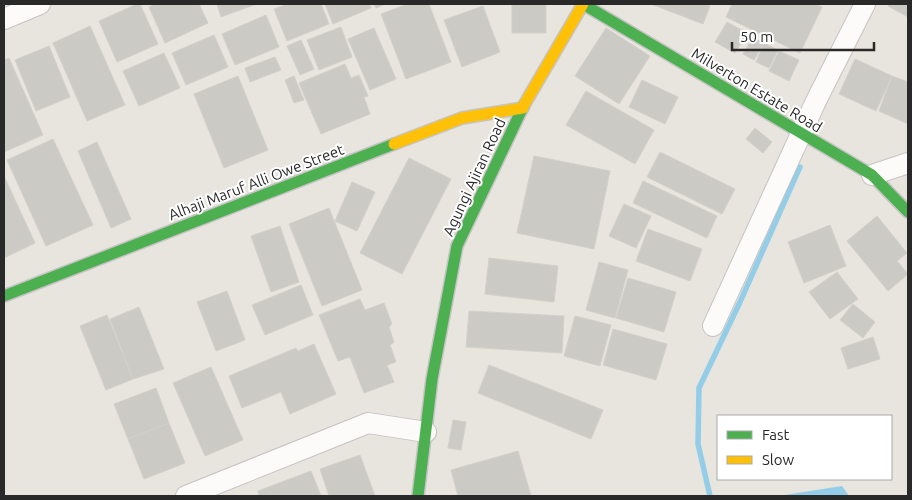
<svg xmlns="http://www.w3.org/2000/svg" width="912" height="500" font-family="Ubuntu,sans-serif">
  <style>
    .water { fill: #93cde7 }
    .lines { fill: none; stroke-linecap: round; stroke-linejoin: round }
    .stream { stroke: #93cde7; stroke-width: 5.5 }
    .building { fill: #cccac5; stroke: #d2d0cb }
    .street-casing { stroke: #c5c3c3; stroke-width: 22 }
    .fast-casing { stroke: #c5c3c3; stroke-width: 14 }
    .slow-casing { stroke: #c5c3c3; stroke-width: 14 }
    .street { stroke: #fcfbfa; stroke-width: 20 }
    .fast { stroke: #4caf50; stroke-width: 11 }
    .slow { stroke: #ffc107; stroke-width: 11 }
    .labels { text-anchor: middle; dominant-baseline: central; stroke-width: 4; stroke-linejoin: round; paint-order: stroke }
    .street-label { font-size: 15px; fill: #292929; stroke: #fff }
  </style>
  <rect width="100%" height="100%" fill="#e8e4de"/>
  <path class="water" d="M842,486L849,496H778Z"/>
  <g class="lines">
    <path class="stream" d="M710,496L698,444L699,388L740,302L800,167"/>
  </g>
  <path class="building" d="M137,4H140L158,44L117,62L99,21Z
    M155,4H199L208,23L165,43L149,7Z
    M217,4H257L221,17Z
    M288,4H321L329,24L287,41L274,9Z
    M325,4H370L371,8L333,24Z
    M374,4H386L376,8Z
    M408,4H429L451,62L406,79L381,14Z
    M512,4H546V33H512Z
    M651,4H703L710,6L703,24Z
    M732,4H814L822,7L800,53L726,17Z
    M889,4H908V17L888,6Z
    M483,6L500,52L462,67L444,20Z
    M266,15L279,47L235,65L222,34Z
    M727,22L747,33L735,53L715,42Z
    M90,26L125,105L87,121L53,43Z
    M341,27L352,57L319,70L307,40Z
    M374,28L396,79L370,90L348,39Z
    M606,28L650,56L619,104L575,76Z
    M214,35L228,67L186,85L172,53Z
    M753,37L764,43L754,60L743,54Z
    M301,40L314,69L300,75L287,46Z
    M764,43L778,50L769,68L756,62Z
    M49,46L70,97L36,111L15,60Z
    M779,51L799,60L789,81L769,71Z
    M164,53L180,88L139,106L123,71Z
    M275,57L281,70L250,82L245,68Z
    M9,58L43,135L4,152V60Z
    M855,59L892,76L876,111L839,94Z
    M345,64L351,78L359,75L368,96L364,97L370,114L321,134L299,83Z
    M238,76L268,150L224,168L194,94Z
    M294,76L304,100L294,103L285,80Z
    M892,76L908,82V124L879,111Z
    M642,80L678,97L665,124L629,107Z
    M586,91L654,130L635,164L566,125Z
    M755,128L772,142L763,153L746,139Z
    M53,139L93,225L46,246L7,160Z
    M97,142L131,219L111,228L78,151Z
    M660,152L735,189L722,214L647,177Z
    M534,156L610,171L594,249L517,233Z
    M409,158L451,179L402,274L360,253Z
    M4,176L35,243L4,258Z
    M643,181L717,216L707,238L633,203Z
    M352,182L375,192L357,231L335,221Z
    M624,204L651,216L636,248L609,236Z
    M329,208L362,290L322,306L289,224Z
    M877,216L907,253L897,261L908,274L888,291L847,241Z
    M830,225L846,266L804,283L788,242Z
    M280,226L299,282L271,292L251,236Z
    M648,229L702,249L690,281L636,261Z
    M489,258L558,266L554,302L485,294Z
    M599,262L628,270L615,318L586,310Z
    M837,272L858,299L830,319L809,292Z
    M628,278L676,292L664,332L616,318Z
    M301,285L313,315L265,335L252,305Z
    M227,291L245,340L216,351L197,302Z
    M360,299L365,310L384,303L392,324L389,327L394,342L390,345L396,362L387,365L394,382L364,393L350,357L338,361L319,315Z
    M853,304L875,322L863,338L840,320Z
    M139,307L164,369L133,379L110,319Z
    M469,311L564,316L562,353L466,347Z
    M107,315L133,379L106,390L80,326Z
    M575,316L611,325L600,366L564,356Z
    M613,329L667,344L656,380L603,365Z
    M873,337L880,359L848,369L841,348Z
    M314,344L336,394L290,414L281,392L242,408L229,376L296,348L298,351Z
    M489,365L603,410L591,439L478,393Z
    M211,367L243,440L205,456L173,383Z
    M156,388L169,423L128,439L114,404Z
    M453,420L466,422L461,450L448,448Z
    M169,423L185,463L144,479L128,439Z
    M518,451L531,496H458L451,470Z
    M360,455L375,496H329L320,469Z
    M311,471L321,496H259L258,491Z"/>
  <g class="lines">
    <g class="street-casing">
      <path id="street" d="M4,19L40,4
        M872,175L908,163
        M713,326L816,101L865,4
        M186,496L368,423L426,432"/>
    </g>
    <g class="fast-casing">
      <path id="fast" d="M583,4L872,175L908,212
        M4,296L394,144
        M418,496L432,379L457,246L524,105"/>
    </g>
    <g class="slow-casing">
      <path id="slow" d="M524,105L583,4
        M394,144L462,118L523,108"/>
    </g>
    <use href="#street" class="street"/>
    <use href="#fast" class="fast"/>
    <use href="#slow" class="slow"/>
  </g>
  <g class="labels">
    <g class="street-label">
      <text transform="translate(757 90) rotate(31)">Milverton Estate Road</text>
      <text transform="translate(474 177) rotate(-65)">Agungi Ajiran Road</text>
      <text transform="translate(256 182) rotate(-21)">Alhaji Maruf Alli Owe Street</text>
    </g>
  </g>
  <rect width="912" height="500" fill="none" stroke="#292929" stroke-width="10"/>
  <rect x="717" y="415" width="175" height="65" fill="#ffffff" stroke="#a9a9a9"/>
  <rect x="727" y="431" width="25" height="8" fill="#4caf50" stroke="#a9a9a9"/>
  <text x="762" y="440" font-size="15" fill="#292929">Fast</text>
  <rect x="727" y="456" width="25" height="8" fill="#ffc107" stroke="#a9a9a9"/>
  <text x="762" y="465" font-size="15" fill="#292929">Slow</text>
  <path d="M732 42v8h142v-8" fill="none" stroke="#292929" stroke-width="2.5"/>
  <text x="740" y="42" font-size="15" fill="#292929" stroke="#ffffff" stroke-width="4" paint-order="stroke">50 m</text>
</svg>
